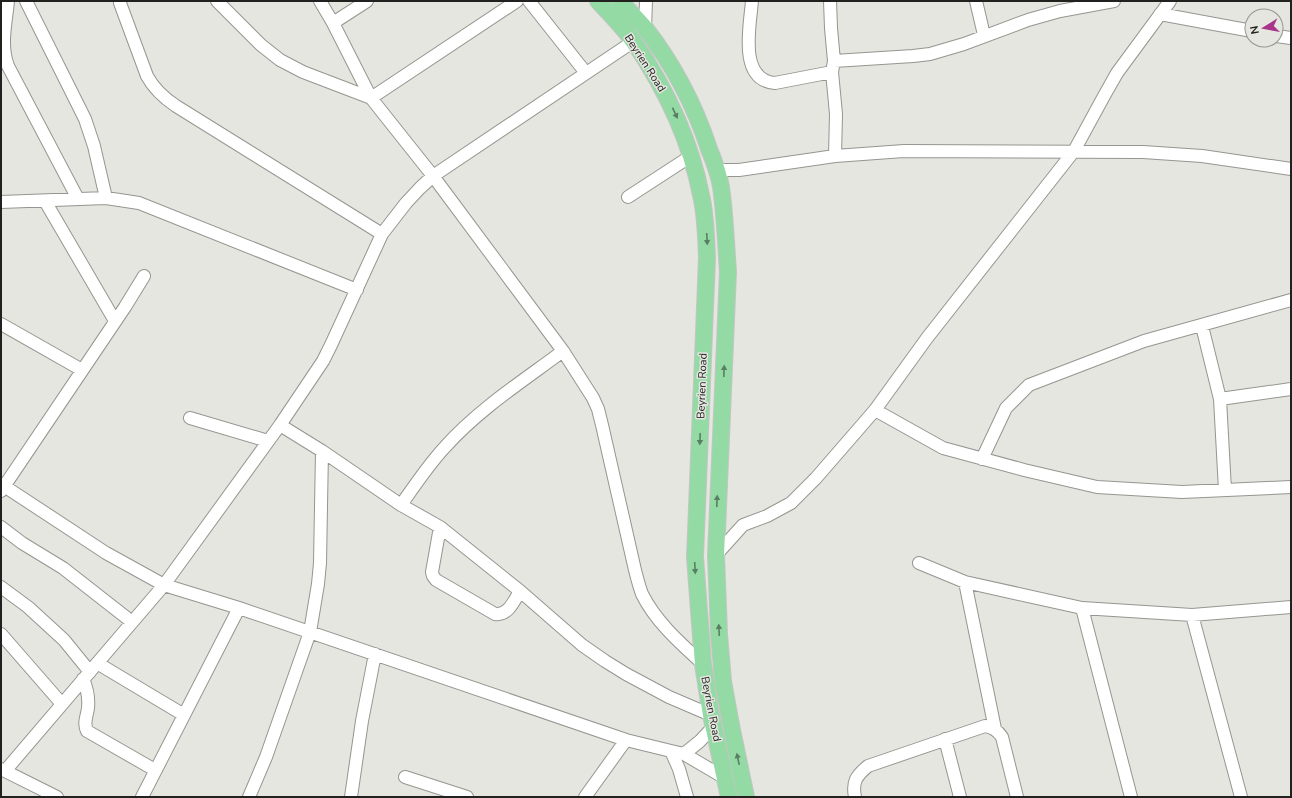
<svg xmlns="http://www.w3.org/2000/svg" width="1292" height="798" font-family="'Nunito Sans',sans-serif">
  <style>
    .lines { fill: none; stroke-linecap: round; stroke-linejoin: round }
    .minor-casing { stroke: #949690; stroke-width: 14 }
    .major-casing { stroke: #c5c5c5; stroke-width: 18 }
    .minor { stroke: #fff; stroke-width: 12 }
    .major { stroke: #93daa4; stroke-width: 16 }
    .oneway { fill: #5a7e62 }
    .labels { text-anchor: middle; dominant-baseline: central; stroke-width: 3; stroke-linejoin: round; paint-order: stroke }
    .street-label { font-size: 11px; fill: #21211f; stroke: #e4e6df }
  </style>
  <rect width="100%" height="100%" fill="#e4e6df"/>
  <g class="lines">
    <g class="minor-casing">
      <path id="minor" d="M8,1C6,23 0,45 8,66L78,199
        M26,1L85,119L94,146L106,198
        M217,1L261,45L280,60L303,72L371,98L517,1
        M320,1L333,23L371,98L433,176L563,351L593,398L598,409L602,425L635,570C637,578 639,586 642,594C656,622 680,643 703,664
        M529,1L586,73
        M752,1C750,26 738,80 775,83L832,72
        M830,1L831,28L834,61
        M976,1L984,35
        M120,3L147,76C154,89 164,98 176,106L382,234
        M1160,14L1252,31
        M333,23L367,1
        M645,29L646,1
        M1276,36L1291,38
        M835,156L836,114L832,72L834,61L913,56L930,54L964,44L1028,20L1060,11L1114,1
        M717,170H739L835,156L904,151L1143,152L1202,156L1291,169
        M628,197L691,156
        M45,201L115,321
        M1,202L106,198L139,203L357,290
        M1,324L82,370
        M1202,326L1220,399L1225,490
        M1220,399L1291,389
        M875,410L943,448L1024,470L1097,487L1182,492L1291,487
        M190,418L268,441
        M280,425L322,451L401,505L440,527L520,591L582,645L605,661L626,674L669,697L711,715
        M982,459L1006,408L1029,385L1144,341L1291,300
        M1,484L106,553L164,585L239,608L626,740L671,751L684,754L725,778
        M1,491L125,307L144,276
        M401,505C415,485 429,464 445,447C479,409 523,381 563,351
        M1,527L22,543L63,568L132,622
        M440,527L432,572L433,576L436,580L495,614C508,616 514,601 520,591
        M716,555L743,525L767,516L791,503L816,478L875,410L927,338L1074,151L1104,96L1117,73L1170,1
        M919,563L965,582L1082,608L1192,615L1291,607
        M965,582L995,729
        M1,587L28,607L64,640L90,672
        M1082,608L1131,797
        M1192,615L1241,797
        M1,634L62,704
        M97,663L184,715
        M83,679C87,688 89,698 88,708C87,716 83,723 87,731L155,770
        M945,739L960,797
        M671,751L679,769L687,797
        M684,754L700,741L714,726
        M1,769L57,797
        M5,771L164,585L280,425L323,361L331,345L382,234L406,203L420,188L433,176L634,41
        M405,777L467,797
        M142,797L239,608
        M249,797L266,757L310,632L318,584L320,563L322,451
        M351,797L362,721L375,654
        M585,797L626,740
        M855,797C852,782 856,776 868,766L985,726C993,727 998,731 1002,737L1017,797"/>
    </g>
    <g class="major-casing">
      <path id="major" d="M598,1C610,14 624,28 634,42C666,89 690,139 701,195C706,216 706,237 707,258L695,557L703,664L711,715L729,797
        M620,1C628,10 637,19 645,28C673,64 695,106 709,149C714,161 719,174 721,187C725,215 726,244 728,272L716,555L719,634L723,681L731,725L746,797"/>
    </g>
    <use href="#minor" class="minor"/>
    <use href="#major" class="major"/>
  </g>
  <defs><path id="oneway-solid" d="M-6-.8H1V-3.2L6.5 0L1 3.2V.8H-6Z"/></defs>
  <g class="oneway">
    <use href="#oneway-solid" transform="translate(675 113) rotate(65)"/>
    <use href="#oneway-solid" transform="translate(707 239) rotate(87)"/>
    <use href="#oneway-solid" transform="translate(724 371) rotate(-88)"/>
    <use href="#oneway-solid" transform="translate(700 439) rotate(92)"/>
    <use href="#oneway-solid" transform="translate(717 501) rotate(-88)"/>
    <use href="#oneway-solid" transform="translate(695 568) rotate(87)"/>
    <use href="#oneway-solid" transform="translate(719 630) rotate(-93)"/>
    <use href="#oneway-solid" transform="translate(738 759) rotate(-102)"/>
  </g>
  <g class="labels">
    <g class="street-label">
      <text transform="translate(645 63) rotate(57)">Beyrien Road</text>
      <text transform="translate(702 386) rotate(-88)">Beyrien Road</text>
      <text transform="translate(711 709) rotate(79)">Beyrien Road</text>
    </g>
  </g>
  <rect width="1292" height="798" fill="none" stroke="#21211f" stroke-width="4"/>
  <g transform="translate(1264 28) rotate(259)"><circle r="19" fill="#e4e6df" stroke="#969792"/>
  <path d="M0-3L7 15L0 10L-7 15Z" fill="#a9348c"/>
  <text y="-6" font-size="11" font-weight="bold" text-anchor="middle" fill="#21211f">N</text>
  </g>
</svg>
